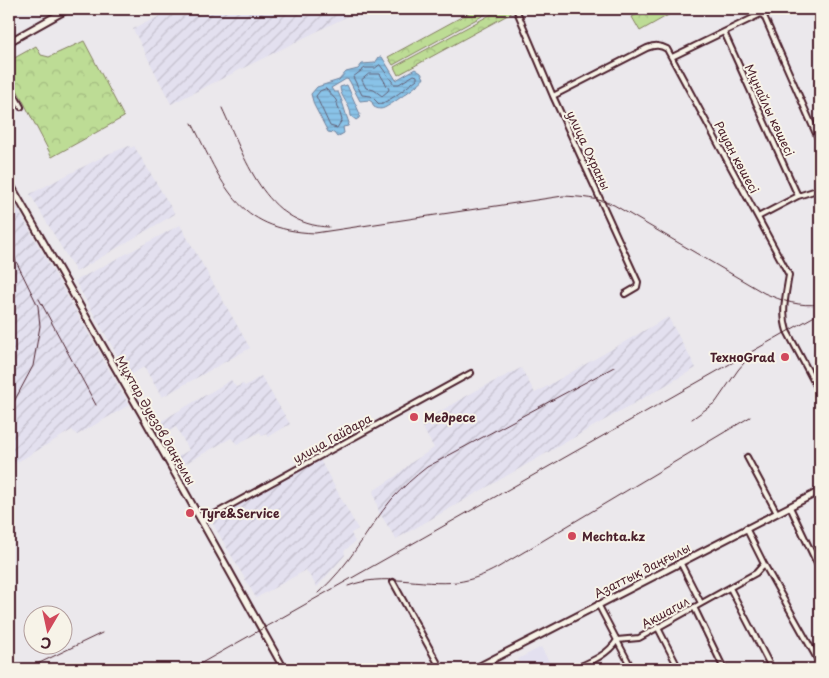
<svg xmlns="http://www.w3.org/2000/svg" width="829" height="678" font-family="'Playpen Sans',sans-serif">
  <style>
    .built { fill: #e3e0ef }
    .industrial { fill: url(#industrial-furrows) }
    .forest { fill: url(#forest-crowns); stroke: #847e60 }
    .water { fill: url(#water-rules); stroke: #70819c }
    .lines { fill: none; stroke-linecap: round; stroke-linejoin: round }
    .shore { stroke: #636177; stroke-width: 1 }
    .minor-casing { stroke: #4a1f2b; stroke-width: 8 }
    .major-casing { stroke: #4a1f2b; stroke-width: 9 }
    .minor { stroke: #f7f3e8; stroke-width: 4 }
    .major { stroke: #f7f3e8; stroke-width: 5 }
    .rail { stroke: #4a1f2b; stroke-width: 1 }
    .poi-dot { fill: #d1495b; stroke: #f7f3e8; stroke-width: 2 }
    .labels { text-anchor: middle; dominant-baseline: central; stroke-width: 4; stroke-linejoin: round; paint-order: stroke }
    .street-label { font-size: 12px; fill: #4a1f2b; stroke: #f7f3e8 }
    .poi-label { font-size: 12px; font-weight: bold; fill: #4a1f2b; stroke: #f7f3e8; text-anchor: start }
  </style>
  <defs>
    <pattern id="industrial-furrows" width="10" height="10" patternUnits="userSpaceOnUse" patternTransform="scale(1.25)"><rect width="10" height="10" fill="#e3e0ef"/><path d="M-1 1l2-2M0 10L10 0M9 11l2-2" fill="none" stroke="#c4c0cd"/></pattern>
    <pattern id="forest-crowns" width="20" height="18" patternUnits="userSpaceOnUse" patternTransform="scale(1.25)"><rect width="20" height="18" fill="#bddc95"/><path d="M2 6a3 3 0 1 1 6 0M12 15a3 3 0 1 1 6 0" fill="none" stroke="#a4bc81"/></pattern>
    <pattern id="water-rules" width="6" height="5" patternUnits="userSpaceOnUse" patternTransform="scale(1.25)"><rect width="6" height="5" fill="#89c3e8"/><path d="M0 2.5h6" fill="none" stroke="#78a7c7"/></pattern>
  </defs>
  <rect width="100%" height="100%" fill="#ebe8ec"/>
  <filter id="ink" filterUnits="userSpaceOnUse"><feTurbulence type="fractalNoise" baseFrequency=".02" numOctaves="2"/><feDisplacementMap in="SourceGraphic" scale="10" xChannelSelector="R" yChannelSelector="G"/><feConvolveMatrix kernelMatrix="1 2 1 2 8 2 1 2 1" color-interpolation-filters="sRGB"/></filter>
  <g filter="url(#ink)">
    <path class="built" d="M541,647L553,669H523L518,659Z"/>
    <path class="industrial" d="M174,9H362L171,104L133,29Z
      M129,146L131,148L134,146L175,214L76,272L30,194L108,154Z
      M9,194L129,405L77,435L72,430L9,467Z
      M180,225L250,348L162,397L144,367L129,376L75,281Z
      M668,317L696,368L396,539L379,512L373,491L396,476L412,462L434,448L420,423L477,390L521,368L535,393Z
      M261,376L290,424L268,437L266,434L262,436L260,432L237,444L231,438L181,466L176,458L189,450L176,427L164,434L158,423L231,380L236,387L243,384L245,386Z
      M320,460L358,529L351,533L355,542L344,551L345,555L317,587L306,570L256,598L213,524L214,517Z"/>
    <path class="forest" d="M476,9H495L393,65L388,57Z
      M501,9H514L515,11L398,75L394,67Z
      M646,9H675L672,13L640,31L632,17Z
      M84,41L124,117L52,157L9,74V61L36,46L41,55L49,57Z"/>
    <path class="water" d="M379,57H382L396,80L415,69L421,73L424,78C422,83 392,104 386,107C381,110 378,109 374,107L372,102L369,100L360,101L349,80L346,79L331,88L334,92H338C343,101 345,113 349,123L348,126L343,127L344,133L337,137L334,133L328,132L327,130L314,105L311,94L317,87L339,80L346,72L358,69L362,64L375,63Z
      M347,85L360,114L359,118L356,120L351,116C351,105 340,97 340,87Z"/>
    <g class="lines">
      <path class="shore" d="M380,65L394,84H399L414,75L417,76V79C408,86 390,102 379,104L371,96L362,95L353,77L365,68H375Z
        M369,74H380L389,89L388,91L382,96L374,90L366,88L362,80Z
        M326,89L336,100L342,120L337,128L330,126L316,96L320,91Z"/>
      <g class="minor-casing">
        <path id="minor" d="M516,9L553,96L638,282L637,287L625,294
          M817,9L820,15
          M761,14L764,16L820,143
          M724,32L798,196
          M672,57L761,14
          M9,85L21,107
          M553,96L647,48C655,45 660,45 667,49L789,275C786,294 781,313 787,331L820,393
          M758,217L798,196L820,189
          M747,457L777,513
          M790,507L820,570
          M202,521L471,373
          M746,528L764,564L820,664
          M680,562L701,603
          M393,582L441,669
          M730,588L772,669
          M598,604L632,669
          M694,607L724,669
          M657,626L679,669
          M574,669C590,662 608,655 617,640L639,638L756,573L764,564"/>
      </g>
      <g class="major-casing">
        <path id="major" d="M9,42L68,9
          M9,182L144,418L284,669
          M474,669L820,491"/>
      </g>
      <use href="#minor" class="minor"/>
      <use href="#major" class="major"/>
      <path class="rail" d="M222,108C245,157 264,225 329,227
        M192,123C223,184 236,230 315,233L563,196C582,197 597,198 614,205L764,293C783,301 799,307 820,304
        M9,247L38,306L40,326L33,366L9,411
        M39,299L96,405
        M692,419L716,402L738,370L749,357
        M348,586C384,572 420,586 457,582C472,580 484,575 497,568L750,417
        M318,593C349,567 367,529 392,499C403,487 414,477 427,467L614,367
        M27,669L102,633
        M191,669L820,313"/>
    </g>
  </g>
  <g class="poi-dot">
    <circle cx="785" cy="357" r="5"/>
    <circle cx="414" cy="417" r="5"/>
    <circle cx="190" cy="513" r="5"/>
    <circle cx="572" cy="536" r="5"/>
  </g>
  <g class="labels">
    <g class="street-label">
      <text transform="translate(770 110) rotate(65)">Мұнайлы көшесі</text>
      <text transform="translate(589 150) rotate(65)">улица Охраны</text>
      <text transform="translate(737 157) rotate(62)">Рауан көшесі</text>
      <text transform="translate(156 420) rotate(60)">Мұхтар Әуезов даңғылы</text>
      <text transform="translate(332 438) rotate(-29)">улица Гайдара</text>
      <text transform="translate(642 570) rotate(-27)">Азаттық даңғылы</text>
      <text transform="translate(665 612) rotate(-29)">Акшагил</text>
    </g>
    <g class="poi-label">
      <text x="775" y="357" text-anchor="end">ТехноGrad</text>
      <text x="424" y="417">Медресе</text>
      <text x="200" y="513">Tyre&amp;Service</text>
      <text x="582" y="536">Mechta.kz</text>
    </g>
  </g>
  <rect width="829" height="678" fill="none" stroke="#f7f3e8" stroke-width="30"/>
  <rect x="15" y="15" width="799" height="648" fill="none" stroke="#4a1f2b" stroke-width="2" filter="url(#ink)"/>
  <g transform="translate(48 630) rotate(189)"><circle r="24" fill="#f7f3e8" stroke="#b29e9c"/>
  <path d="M0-4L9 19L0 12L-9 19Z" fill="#d1495b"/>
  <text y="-8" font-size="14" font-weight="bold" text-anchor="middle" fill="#4a1f2b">С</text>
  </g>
</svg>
